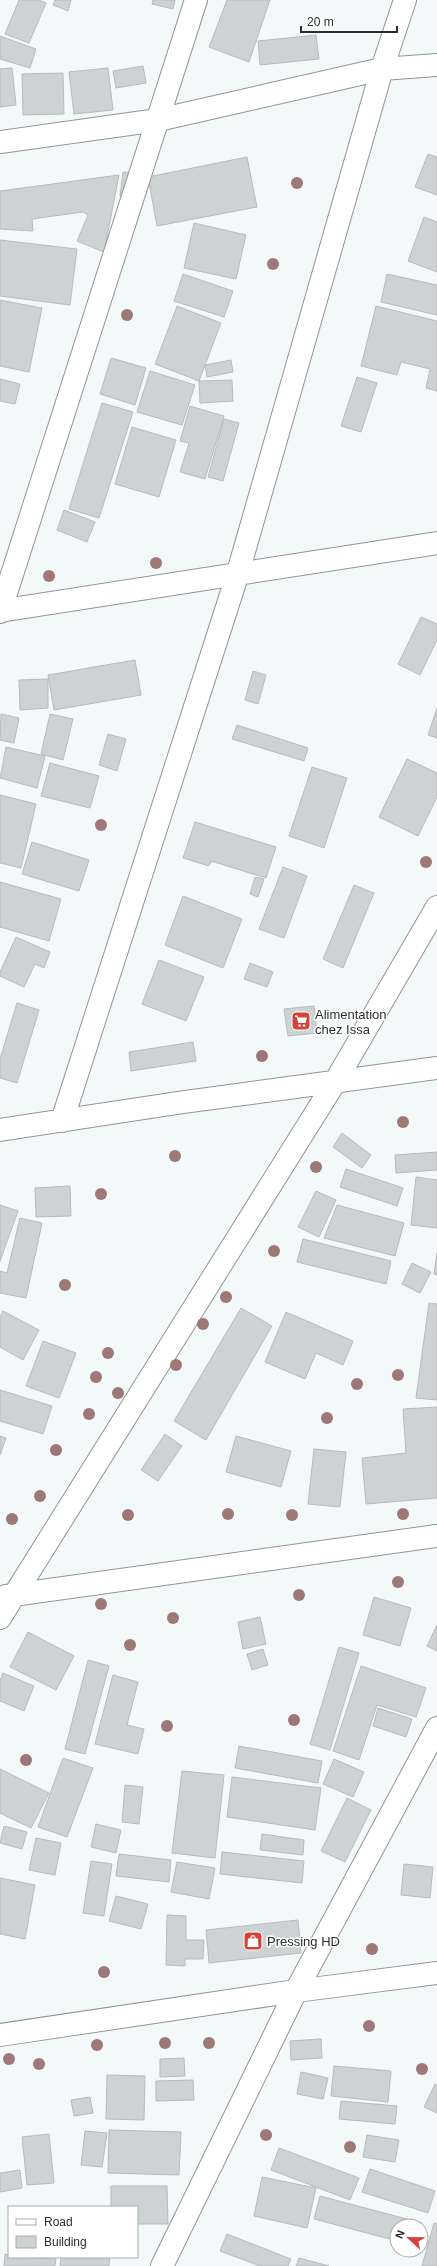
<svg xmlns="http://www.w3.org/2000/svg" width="437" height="2266" font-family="Arial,sans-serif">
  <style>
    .building { fill: #cdd2d3; stroke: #b6bbbb }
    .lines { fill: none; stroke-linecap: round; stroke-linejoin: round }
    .minor-casing { stroke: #919596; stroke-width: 24 }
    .minor { stroke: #fff; stroke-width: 22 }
    .tree { fill: #9e7777 }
    .labels { text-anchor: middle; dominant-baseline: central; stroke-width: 3; stroke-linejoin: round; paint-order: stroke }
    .poi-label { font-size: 13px; fill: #2b2d2d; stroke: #fff; text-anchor: start }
  </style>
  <rect width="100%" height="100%" fill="#f3f8f9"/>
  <path class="building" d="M19,0H39L46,3L29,43L5,34Z
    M55,0H71L68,11L53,5Z
    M153,0H175L173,9L152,4Z
    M227,0H270L249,62L209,47Z
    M316,35L319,59L260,65L258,41Z
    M0,36L36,49L30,68L0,59Z
    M143,66L146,83L116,88L113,71Z
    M12,68L16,105L0,107V69Z
    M108,68L113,110L74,114L69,72Z
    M63,73L64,114L23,115L22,74Z
    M428,154L437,157V195L415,187Z
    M247,157L257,207L157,226L148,177Z
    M123,172L134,173L131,198L120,196Z
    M119,175L104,252L77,241L88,215L83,212L32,219L33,231L0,229V191Z
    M424,217L437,222V272L408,261Z
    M194,223L246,235L236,279L184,268Z
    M0,240L77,249L70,305L0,296Z
    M183,274L233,291L224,317L174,301Z
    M387,274L437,285V315L381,302Z
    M0,300L42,308L29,372L0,366Z
    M177,306L221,323L199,381L155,364Z
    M376,306L437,321V391L426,388L430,369L401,362L397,375L361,366Z
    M111,358L146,368L135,405L100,394Z
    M231,360L233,372L207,377L205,365Z
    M150,371L195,385L182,425L137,412Z
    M357,377L377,383L361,432L341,426Z
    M0,379L20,384L15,404L0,401Z
    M232,380L233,401L200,403L199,381Z
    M102,403L133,412L99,518L69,509Z
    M190,406L224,416L205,479L180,472L189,443L180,441Z
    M224,419L239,423L223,481L208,477Z
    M132,427L176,440L159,497L115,484Z
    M64,510L95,522L87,542L57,530Z
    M421,617L437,624V640L420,675L398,664Z
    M135,660L141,695L54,710L48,675Z
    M253,671L266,675L258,704L245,700Z
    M48,679V708L20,710L19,680Z
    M437,708V738L428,735Z
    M1,714L19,718L14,743L0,740Z
    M50,714L73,719L63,760L41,754Z
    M237,725L308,748L304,761L232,739Z
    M108,734L126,739L117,771L99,765Z
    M6,747L45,756L37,788L0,778Z
    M407,759L437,773V797L418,836L379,817Z
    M50,763L99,776L90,808L41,796Z
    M312,767L347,778L324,848L289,836Z
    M0,795L36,804L21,868L0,863Z
    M195,822L276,847L266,878L211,861L209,866L183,858Z
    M32,842L89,860L79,891L22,874Z
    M283,867L307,876L284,938L259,929Z
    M255,877L264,879L258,897L250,894Z
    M0,882L61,899L49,941L0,927Z
    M354,885L374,893L343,968L323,959Z
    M183,896L242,919L223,968L165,945Z
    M16,937L50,952L44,968L35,964L24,987L0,976V972Z
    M159,960L204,977L186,1021L142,1004Z
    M250,963L273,972L267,987L244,979Z
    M17,1003L39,1010L17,1083L0,1078V1059Z
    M314,1006L317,1033L288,1036L284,1009Z
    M193,1042L196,1061L131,1071L129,1052Z
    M342,1133L371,1155L362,1168L333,1147Z
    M437,1152V1170L396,1173L395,1155Z
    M346,1169L403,1188L397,1206L340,1187Z
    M416,1177L437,1180V1228L411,1225Z
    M70,1186L71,1216L36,1217L35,1188Z
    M316,1191L336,1200L319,1237L298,1227Z
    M0,1205L18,1211L0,1261Z
    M337,1205L404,1223L395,1256L324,1238Z
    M20,1218L42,1223L26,1298L0,1293V1271L7,1273Z
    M303,1239L391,1261L386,1284L297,1262Z
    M437,1253V1275L434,1274Z
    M412,1263L431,1272L420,1293L402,1284Z
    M429,1303L437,1304V1400L416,1398Z
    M241,1308L272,1326L206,1440L174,1421Z
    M3,1311L39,1330L23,1360L0,1347V1317Z
    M286,1312L353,1341L343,1365L316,1353L305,1379L265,1362Z
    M43,1341L76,1353L59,1398L26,1386Z
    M0,1390L52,1406L43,1434L0,1421Z
    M437,1407V1498L366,1504L362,1458L406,1453L403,1409Z
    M165,1434L182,1446L158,1481L141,1470Z
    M0,1436L6,1438L0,1455Z
    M236,1436L291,1451L281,1487L226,1472Z
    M314,1449L346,1452L340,1507L308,1504Z
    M374,1597L411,1608L400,1646L363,1635Z
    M260,1617L266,1644L243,1649L238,1622Z
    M437,1625V1651L427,1646Z
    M28,1632L74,1656L56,1690L10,1667Z
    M339,1647L359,1653L330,1750L310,1744Z
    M263,1649L268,1665L252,1670L247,1654Z
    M88,1660L109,1666L85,1754L65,1749Z
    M361,1666L426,1688L416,1717L377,1705L359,1760L333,1751Z
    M3,1673L34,1686L24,1711L0,1701V1681Z
    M113,1675L138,1682L127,1725L144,1729L138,1754L95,1744Z
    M378,1708L412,1719L406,1737L373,1726Z
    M239,1746L322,1761L318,1783L235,1768Z
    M63,1758L93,1768L67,1837L38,1827Z
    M334,1759L364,1772L353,1797L323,1784Z
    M0,1769L49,1793L31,1828L0,1813Z
    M182,1771L224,1775L215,1858L172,1853Z
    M232,1777L321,1788L315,1830L227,1817Z
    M125,1785L143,1787L139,1824L122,1822Z
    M347,1798L371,1810L345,1862L321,1851Z
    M96,1824L121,1830L116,1853L91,1847Z
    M4,1826L27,1832L22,1849L0,1843Z
    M262,1834L304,1840L303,1855L260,1850Z
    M36,1838L61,1843L55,1875L29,1870Z
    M222,1852L304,1861L302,1883L220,1874Z
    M119,1854L171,1860L169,1882L116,1876Z
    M91,1861L112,1864L104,1916L83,1913Z
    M177,1862L215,1868L209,1899L171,1892Z
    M404,1864L433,1867L430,1898L401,1895Z
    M0,1878L35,1885L25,1939L0,1934Z
    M116,1896L148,1904L141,1929L109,1921Z
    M167,1915L186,1916V1940H204L203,1959H185V1966L166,1965Z
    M298,1920L301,1953L209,1963L206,1930Z
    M321,2039L322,2058L291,2060L290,2041Z
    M184,2058L185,2076L160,2077V2059Z
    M334,2066L391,2071L388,2102L331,2096Z
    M301,2072L328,2078L323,2099L297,2094Z
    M107,2075L145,2076L144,2120L106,2119Z
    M193,2080L194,2100L156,2101V2081Z
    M435,2084L437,2085V2113L424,2107Z
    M90,2097L93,2113L74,2116L71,2100Z
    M341,2101L397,2106L395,2124L339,2119Z
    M109,2130L181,2132L179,2175L108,2173Z
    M85,2131L107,2133L102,2167L81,2165Z
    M49,2134L54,2183L27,2185L22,2137Z
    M367,2135L399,2140L395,2162L363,2157Z
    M279,2148L359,2178L350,2200L271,2170Z
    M370,2169L435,2191L428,2213L362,2192Z
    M20,2170L22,2188L0,2192V2173Z
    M262,2177L316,2188L307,2228L254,2216Z
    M111,2186H167L168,2224H137V2207H111Z
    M320,2196L422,2223L421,2226H397V2241L314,2219Z
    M434,2223L437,2224V2266H422Z
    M227,2234L291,2259L288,2266H260L220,2251Z
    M5,2254L9,2255V2257L56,2259L55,2266H4Z
    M61,2257H110L109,2266H60Z
    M299,2258L329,2266H296Z"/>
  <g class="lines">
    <g class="minor-casing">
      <path id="minor" d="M0,142L158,120L382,69L437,65
        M0,611L437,543
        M0,612L196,0
        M62,1121L237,576L382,69L405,0
        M0,1130L184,1102L437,1068
        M6,1596L437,1536
        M0,1618L335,1082L437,907
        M0,2035L296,1991L437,1973
        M162,2266L296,1991L437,1728"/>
    </g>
    <use href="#minor" class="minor"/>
  </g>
  <g class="tree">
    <circle cx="297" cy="183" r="6"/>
    <circle cx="273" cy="264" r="6"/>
    <circle cx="127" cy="315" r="6"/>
    <circle cx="156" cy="563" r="6"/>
    <circle cx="49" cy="576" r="6"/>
    <circle cx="101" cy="825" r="6"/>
    <circle cx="426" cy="862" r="6"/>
    <circle cx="262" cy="1056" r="6"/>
    <circle cx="403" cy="1122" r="6"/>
    <circle cx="175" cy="1156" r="6"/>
    <circle cx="316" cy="1167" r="6"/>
    <circle cx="101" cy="1194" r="6"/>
    <circle cx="274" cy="1251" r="6"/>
    <circle cx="65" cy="1285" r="6"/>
    <circle cx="226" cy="1297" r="6"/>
    <circle cx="203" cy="1324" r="6"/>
    <circle cx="108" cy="1353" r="6"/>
    <circle cx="176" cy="1365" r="6"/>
    <circle cx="398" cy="1375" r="6"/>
    <circle cx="96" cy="1377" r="6"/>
    <circle cx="357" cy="1384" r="6"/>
    <circle cx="118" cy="1393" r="6"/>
    <circle cx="89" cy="1414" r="6"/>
    <circle cx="327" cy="1418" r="6"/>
    <circle cx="56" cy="1450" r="6"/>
    <circle cx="40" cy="1496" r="6"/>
    <circle cx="228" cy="1514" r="6"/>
    <circle cx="403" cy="1514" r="6"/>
    <circle cx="128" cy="1515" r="6"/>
    <circle cx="292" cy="1515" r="6"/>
    <circle cx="12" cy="1519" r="6"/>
    <circle cx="398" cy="1582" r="6"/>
    <circle cx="299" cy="1595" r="6"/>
    <circle cx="101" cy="1604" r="6"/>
    <circle cx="173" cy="1618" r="6"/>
    <circle cx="130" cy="1645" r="6"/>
    <circle cx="294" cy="1720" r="6"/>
    <circle cx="167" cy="1726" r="6"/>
    <circle cx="26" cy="1760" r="6"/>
    <circle cx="372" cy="1949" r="6"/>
    <circle cx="104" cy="1972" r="6"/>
    <circle cx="369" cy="2026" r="6"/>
    <circle cx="165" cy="2043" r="6"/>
    <circle cx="209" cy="2043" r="6"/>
    <circle cx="97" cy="2045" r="6"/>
    <circle cx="9" cy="2059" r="6"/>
    <circle cx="39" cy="2064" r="6"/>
    <circle cx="422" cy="2069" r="6"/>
    <circle cx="266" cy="2135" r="6"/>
    <circle cx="350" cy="2147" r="6"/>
  </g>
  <defs>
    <g id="supermarket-square" transform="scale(1)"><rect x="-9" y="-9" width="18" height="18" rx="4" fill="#d2443b" stroke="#fff"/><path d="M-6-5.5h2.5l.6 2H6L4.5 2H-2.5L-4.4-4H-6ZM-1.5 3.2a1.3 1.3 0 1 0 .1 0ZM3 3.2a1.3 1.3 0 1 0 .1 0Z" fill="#fff"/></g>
    <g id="shop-square" transform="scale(1)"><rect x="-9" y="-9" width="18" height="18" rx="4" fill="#d2443b" stroke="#fff"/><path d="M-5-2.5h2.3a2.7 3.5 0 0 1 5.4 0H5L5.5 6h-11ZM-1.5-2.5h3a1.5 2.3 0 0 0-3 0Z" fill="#fff"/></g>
  </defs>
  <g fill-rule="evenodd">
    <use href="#supermarket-square" x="301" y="1021"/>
    <use href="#shop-square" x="253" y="1941"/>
  </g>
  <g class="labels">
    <g class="poi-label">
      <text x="315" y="1014">Alimentation<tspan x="315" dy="15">chez Issa</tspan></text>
      <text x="267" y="1941">Pressing HD</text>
    </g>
  </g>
  <rect x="8" y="2206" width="130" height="52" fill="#ffffff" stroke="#aaabab"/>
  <rect x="16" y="2219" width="20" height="6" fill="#ffffff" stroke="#aaabab"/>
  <text x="44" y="2226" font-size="12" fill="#2b2d2d">Road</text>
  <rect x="16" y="2236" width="20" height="12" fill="#cdd2d3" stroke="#aaabab"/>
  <text x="44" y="2246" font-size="12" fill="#2b2d2d">Building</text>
  <g transform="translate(409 2238) rotate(292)"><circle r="19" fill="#ffffff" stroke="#aaabab"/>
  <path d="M0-3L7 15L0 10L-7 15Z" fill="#d2443b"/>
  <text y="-6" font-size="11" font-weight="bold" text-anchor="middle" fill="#2b2d2d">N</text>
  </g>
  <path d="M301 26v6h96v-6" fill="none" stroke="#2b2d2d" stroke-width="2"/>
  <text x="307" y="26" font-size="12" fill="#2b2d2d" stroke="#ffffff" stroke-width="3" paint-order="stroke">20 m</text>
</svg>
